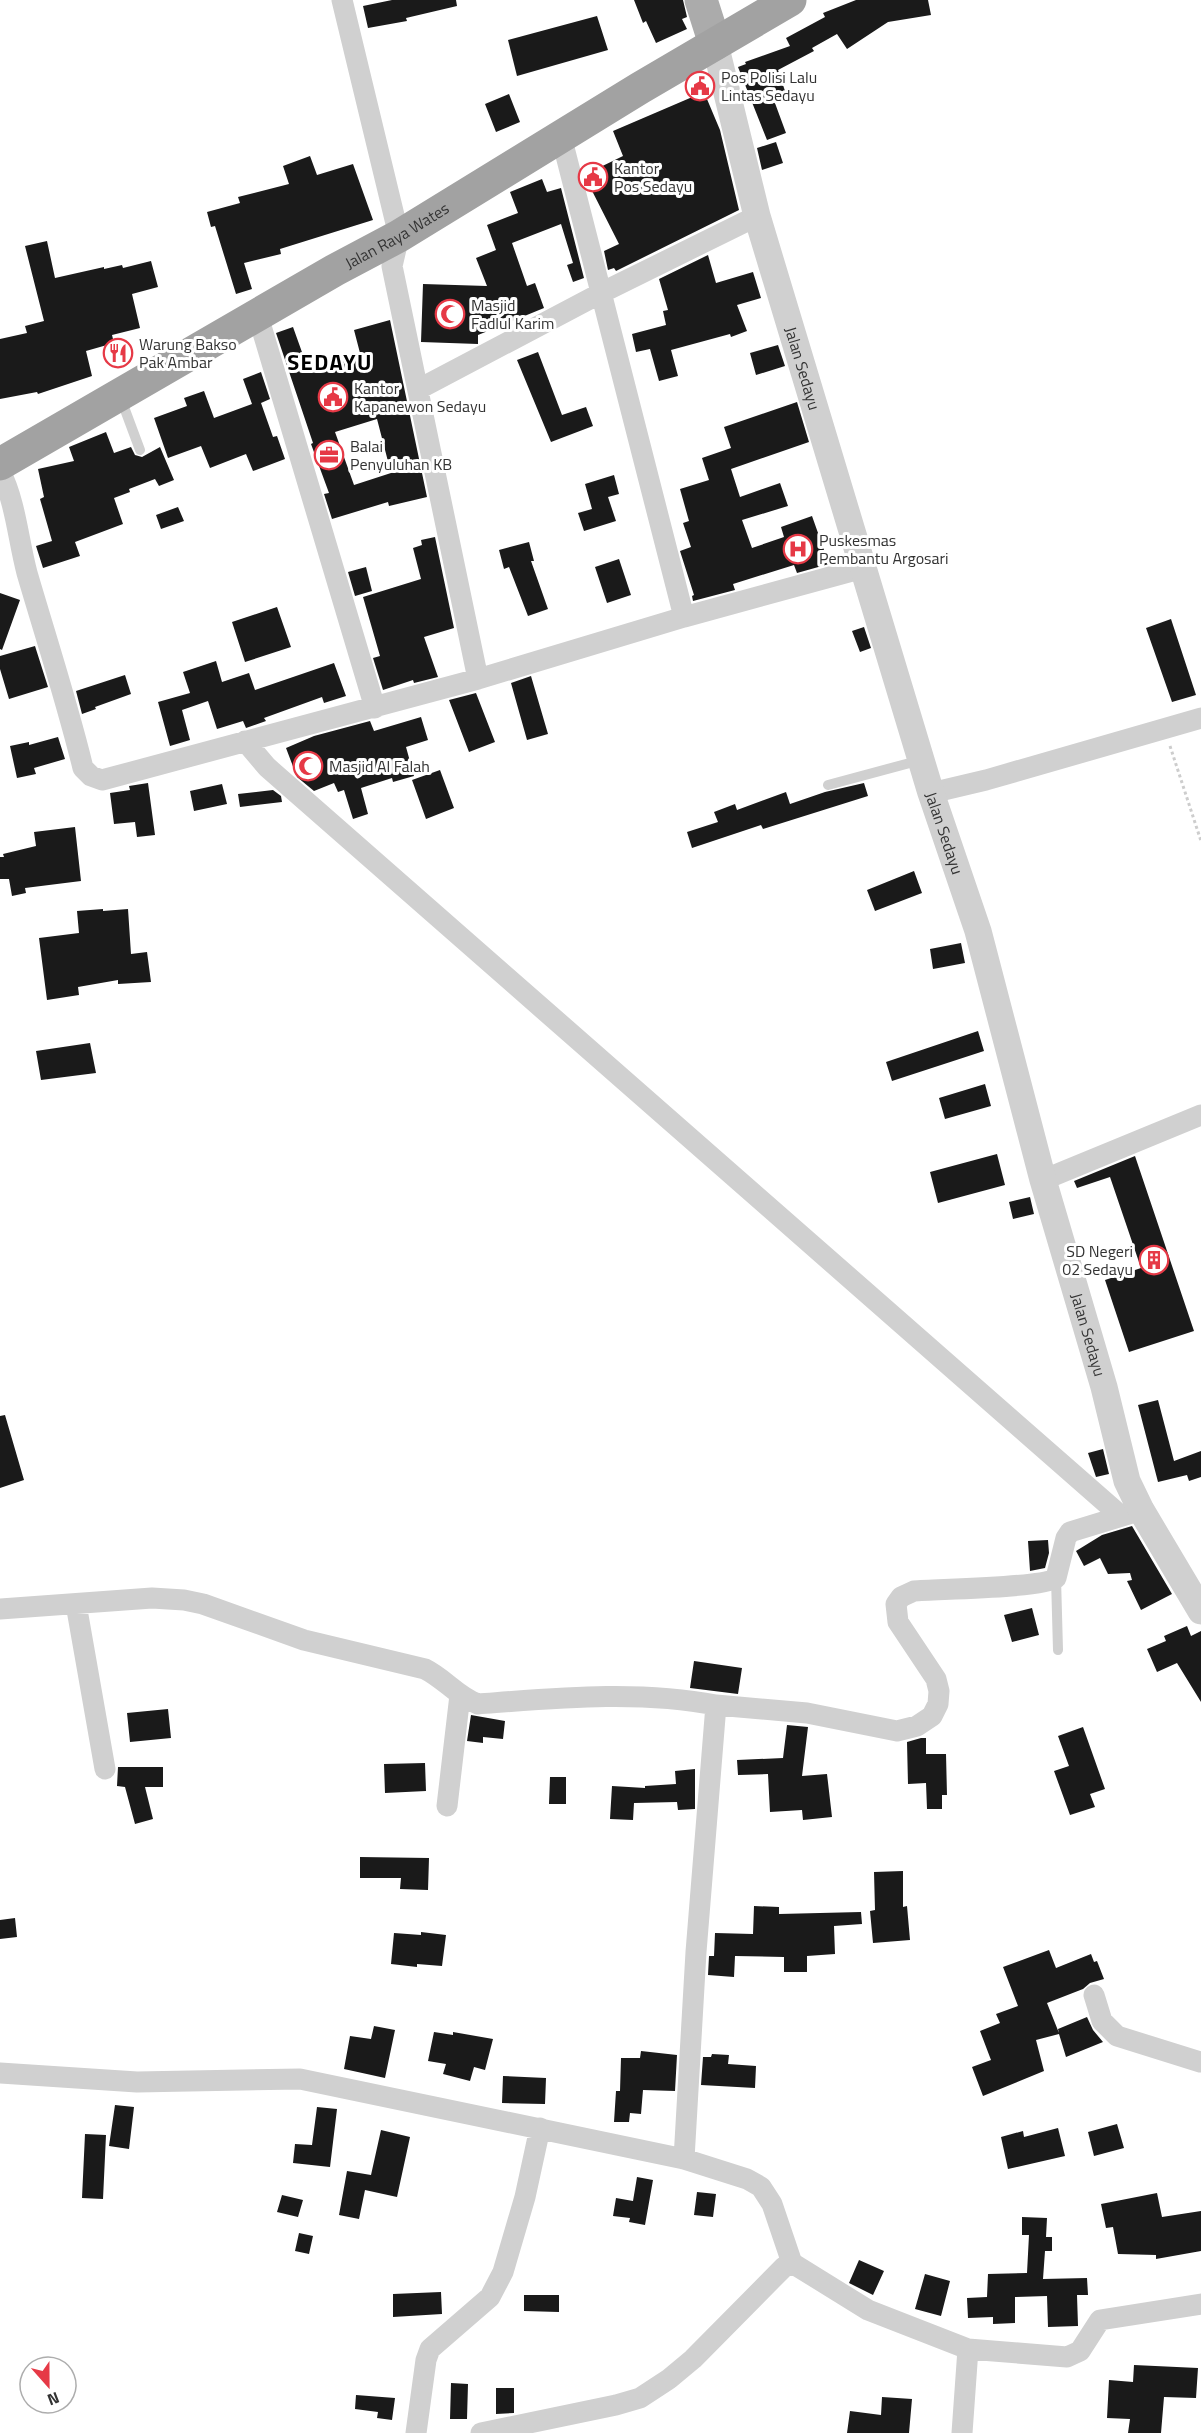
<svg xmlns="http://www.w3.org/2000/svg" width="1201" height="2433" font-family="'Titillium Web',sans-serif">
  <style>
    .building { fill: #1a1a1a; fill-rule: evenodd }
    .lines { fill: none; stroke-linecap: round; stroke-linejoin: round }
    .path { stroke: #cdcdcd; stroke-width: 3; stroke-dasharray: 3 3; stroke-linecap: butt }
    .service { stroke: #d0d0d0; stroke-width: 10 }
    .minor { stroke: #d0d0d0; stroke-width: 21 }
    .tertiary { stroke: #d0d0d0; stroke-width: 27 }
    .primary { stroke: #ababab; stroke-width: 33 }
    .trunk { stroke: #a2a2a2; stroke-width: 33 }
    .labels { text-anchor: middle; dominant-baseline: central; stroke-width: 6; stroke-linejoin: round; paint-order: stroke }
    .poi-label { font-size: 16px; fill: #333; stroke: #fff; text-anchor: start }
    .street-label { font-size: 16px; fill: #333; stroke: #fff }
    .district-label { font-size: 22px; font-weight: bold; letter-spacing: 1.5px; fill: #000; stroke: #fff }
  </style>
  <rect width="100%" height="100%" fill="#fff"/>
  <path class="building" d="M392,0H456L457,6L406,18L407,21L368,28L363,6Z
    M634,0H683L687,17L682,19L687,29L656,43L646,21L643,23Z
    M856,0H928L931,15L888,22L847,49L837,34L812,48L814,51L778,70L785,91L772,95L786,133L767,140L738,67L746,64L745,62L790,46L786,38L825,17L823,13Z
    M597,16L608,50L517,76L508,40Z
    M704,92L720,130L739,210L616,271L614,268L608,270L604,251L619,244L584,175L623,156L613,131Z
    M509,94L520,122L496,132L485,104Z
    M776,142L783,163L762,170L757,148Z
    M310,156L317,175L353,164L373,220L280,249L281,254L244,263L252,289L236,294L215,226L211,227L207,212L240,203L238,197L289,184L283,166Z
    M542,179L547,192L561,188L584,278L573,282L567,265L573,263L561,224L512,243L527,286L535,283L544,308L478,335V344L421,342L423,284L487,286L476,258L496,250L487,225L518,213L510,192Z
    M47,241L55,278L104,267V269L122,265L123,268L151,261L158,287L132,294L140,328L112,335L114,343L86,351L92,376L38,394L37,392L0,399V339L27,333L25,326L44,321L25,246Z
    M708,255L716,283L753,272L761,298L737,305L747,331L731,337L730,334L671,350L678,376L659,381L650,349L636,352L632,334L666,325L663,311L668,310L659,279Z
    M390,320L427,497L389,506L388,502L332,519L324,494L329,493L311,444L313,443L276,333L293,327L308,369L360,353L354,330ZM377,419L391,473L354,485L335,432Z
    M778,345L785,366L756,375L750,353Z
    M538,352L562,415L586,407L593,426L551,442L517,360Z
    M261,372L270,399L261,403L273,437L277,436L285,459L253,471L246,454L210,468L201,446L168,458L154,418L187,406L184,398L204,391L214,418L252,404L243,379Z
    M797,402L809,442L731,469L740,497L780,483L788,506L742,520L752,548L784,537L781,527L812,516L829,564L797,573L794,565L733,584L735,590L693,601L692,596L694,595L680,551L691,547L683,523L689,521L680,489L709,480L702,458L731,448L724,427Z
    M106,432L114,453L131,447L135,455L142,457L160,447L174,480L159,486L155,479L129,489L130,492L114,498L123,524L75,542L80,556L43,568L36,546L52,541L40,499L44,497L38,469L74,461L69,447Z
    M614,475L619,494L608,497L616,521L584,531L578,513L592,509L585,484Z
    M178,507L184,521L161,529L156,515Z
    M435,537L454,628L424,637L438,677L414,683L413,680L383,690L373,658L380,656L363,597L421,579L413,548L422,545L421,540Z
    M529,542L534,561H531L548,609L528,616L509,567L504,569L499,550Z
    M619,559L631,595L607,603L595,567Z
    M366,567L372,591L355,596L348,572Z
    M0,593L20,600L2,650L0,649Z
    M277,607L291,647L245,662L232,622Z
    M1171,619L1196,695L1172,702L1146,628Z
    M864,627L871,648L860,652L852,631Z
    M35,646L48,687L9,699L0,669V656Z
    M216,661L222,682L249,673L255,690L334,663L346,696L324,703L322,697L264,718L266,721L246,728L243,721L217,729L208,701L182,710L190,740L170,746L158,702L190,693L183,672Z
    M125,675L131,694L95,707L96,709L82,714L76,691Z
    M531,676L548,734L527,740L511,683Z
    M476,693L495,742L469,752L449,700Z
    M421,717L428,740L406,747L414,776L393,782L392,778L361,788L368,814L353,819L344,790L338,792L334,783L314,791L297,777L286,748L314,736L370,721L374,731Z
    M58,737L65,759L34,768L36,774L17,778L10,746L29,742V745Z
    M440,770L454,808L426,819L412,780Z
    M148,783L155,835L137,837L135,822L114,824L110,793L130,790L129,786Z
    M864,783L868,796L763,829L761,825L692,848L687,832L718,822L714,812L735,804L737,810L786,792L790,804L825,792Z
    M222,784L227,804L194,811L190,791Z
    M273,790L281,796L282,802L240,807L238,794Z
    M75,827L81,881L25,888L26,893L12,896L9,879H0V857H4L3,854L36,846L34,832Z
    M914,871L922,893L875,911L867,890Z
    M103,909V911L128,909L131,954L147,952L151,982L118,984V980L78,987L79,995L47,1000L39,938L79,933L77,911Z
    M961,943L965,963L933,969L930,949Z
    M978,1031L984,1051L892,1081L886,1062Z
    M90,1043L96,1073L41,1080L36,1051Z
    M985,1084L991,1106L945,1119L939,1098Z
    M997,1154L1005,1185L938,1203L930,1172Z
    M1135,1156L1194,1331L1129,1352L1105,1280L1141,1268L1110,1177L1077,1188L1074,1181Z
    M1030,1197L1034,1214L1013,1219L1009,1202Z
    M1158,1400L1174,1461L1201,1451V1477L1189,1481L1187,1475L1158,1482L1138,1405Z
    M5,1415L24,1480L0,1488V1416Z
    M1103,1449L1109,1474L1096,1477L1088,1453Z
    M1132,1526L1172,1594L1141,1610L1127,1581L1132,1580L1130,1573L1108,1574L1100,1558L1084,1566L1076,1551L1102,1535Z
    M1048,1540L1049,1553L1045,1568L1030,1571L1028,1541Z
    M1032,1608L1039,1635L1012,1642L1004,1615Z
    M1187,1626L1191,1636L1201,1631V1702L1177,1663L1157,1672L1147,1649L1166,1641L1164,1636Z
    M694,1661L742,1668L738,1694L690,1688Z
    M168,1709L171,1738L130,1742L127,1713Z
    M471,1715L505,1721L503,1739L483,1737V1743L467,1741Z
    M787,1725L808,1727L802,1776L827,1774L832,1817L803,1820L802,1810L770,1812L768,1774L738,1775L737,1760L783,1758Z
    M1083,1727L1105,1789L1090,1794L1095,1807L1070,1815L1054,1771L1069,1766L1058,1736Z
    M921,1738H926V1754H946L947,1795H942V1809H927L926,1783L908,1784L907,1742Z
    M425,1763L426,1791L385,1793L384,1764Z
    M118,1767H163V1787H145L153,1819L135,1824L125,1787L117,1786Z
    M695,1769V1809L678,1810L677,1802L634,1803L633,1820L610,1819L612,1786L645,1788V1786L676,1784L675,1771Z
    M550,1777H566V1804H549Z
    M360,1857L429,1858L428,1890L400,1889L401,1878H360Z
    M903,1871V1907L907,1906L910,1940L873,1943L870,1911L875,1910L874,1872Z
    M754,1906L779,1907V1914L861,1912L862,1924L834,1926L835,1954L807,1956V1972H784V1957L735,1956L734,1977L708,1975L709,1956H714L715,1933L753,1934Z
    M15,1918L17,1937L0,1939V1920Z
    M421,1932L446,1935L442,1966L417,1964V1967L391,1964L394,1933L421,1935Z
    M1049,1950L1056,1968L1091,1954L1094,1962L1097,1961L1104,1979L1090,1983L1083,1989L1047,2003L1059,2033L1058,2029L1087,2017L1093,2030L1103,2042L1066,2057L1059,2034L1036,2040L1044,2071L983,2096L972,2067L991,2060L980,2031L1000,2023L996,2014L1018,2006L1003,1967Z
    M374,2026L395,2030L385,2078L344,2069L350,2036L371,2039Z
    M434,2032L453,2035V2032L493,2039L485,2070L474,2067L470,2081L443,2074L446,2064L428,2061Z
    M641,2051L677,2055L675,2091L643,2090L641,2114L630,2113L629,2122H614L616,2091H620L621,2058H640Z
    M712,2054L729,2055L728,2064L756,2066L755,2088L701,2085L703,2057H711Z
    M503,2076L546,2078L545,2104L502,2103Z
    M115,2105L134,2107L129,2149L109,2146Z
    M317,2107L337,2109L330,2167L293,2163L295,2144L312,2145Z
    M1117,2124L1124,2148L1094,2156L1088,2132Z
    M1058,2128L1065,2156L1008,2169L1001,2137L1023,2131L1024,2137Z
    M381,2130L410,2137L397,2197L365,2190L359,2219L339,2215L347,2171L371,2175Z
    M85,2134L106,2135L103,2199L82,2198Z
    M637,2177L653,2180L645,2225L629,2222L630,2218L613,2216L616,2198L633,2201Z
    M697,2192L716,2194L713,2217L694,2215Z
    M1157,2193L1162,2217L1201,2211V2251L1156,2259V2255L1118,2254L1113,2227L1106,2228L1101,2204Z
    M282,2195L303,2200L298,2217L277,2212Z
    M1022,2217L1047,2218L1046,2237H1052V2251H1045L1043,2279L1087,2278L1088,2295H1077L1078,2326L1048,2327L1047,2296L1015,2297V2323L993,2324V2317L968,2318L967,2298L987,2297L988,2274L1027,2273L1029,2235H1022Z
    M299,2233L313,2236L309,2254L295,2251Z
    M859,2260L884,2271L873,2295L849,2283Z
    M925,2274L950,2281L941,2316L915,2309Z
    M441,2292L442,2314L393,2317V2294Z
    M524,2295H559V2312L524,2311Z
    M1134,2365L1198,2368L1196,2398L1164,2397L1161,2433H1128L1130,2419L1107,2418L1109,2380L1133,2382Z
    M451,2383L468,2384L467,2419H450Z
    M496,2388H514V2413L496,2414Z
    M356,2395L395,2398L392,2420L377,2418L378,2412L355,2409Z
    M882,2397L912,2399L909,2433H847L850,2411L881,2415Z"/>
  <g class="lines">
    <path class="path" d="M1170,746L1201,841"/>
    <path class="service" d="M121,399L140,450
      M828,785L921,760
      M1056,1578L1058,1650"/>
    <path class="minor" d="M342,0L399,236L392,266L478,679
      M561,136L684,617
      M258,316L375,708
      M419,389L601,293L757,216
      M0,471C16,503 18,539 27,573C46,638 67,702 83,768L91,776L102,780L478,679L684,617L863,568
      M245,741L267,767L1121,1516
      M931,793L986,780L1201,718
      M1043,1180L1201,1115
      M76,1604L105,1769
      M0,1609L152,1598L184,1600L203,1604L304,1640L425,1669C445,1679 458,1697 478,1704C557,1698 638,1690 716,1705
      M447,1806L460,1695
      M1094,1995L1102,2021L1117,2036L1200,2062
      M0,2073L137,2082L300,2079L684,2159L747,2179L761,2187L772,2204L792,2263
      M684,2159L696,1952L716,1705L807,1713L897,1731L917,1726L932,1716L938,1704L939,1691L936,1679L898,1622L896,1604L901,1597L914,1591C938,1589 1042,1588 1056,1578L1066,1538L1070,1532L1132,1513
      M416,2433L426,2360L430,2349L490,2297L503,2272L525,2197L540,2128
      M481,2433L616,2405L640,2398L669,2379L693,2359L784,2267L792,2263L868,2310L968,2349L1067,2357L1080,2351L1100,2320L1201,2304
      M962,2433L968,2349"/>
    <path class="tertiary" id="s1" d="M715,44L757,216L931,793L978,931L1043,1180L1104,1387L1127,1481L1141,1510L1201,1611"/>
    <path class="primary" d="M701,0L715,44"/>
    <path class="trunk" id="s2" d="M0,464L335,270L399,236L640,88L790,0"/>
  </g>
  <defs>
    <g id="civic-ring" transform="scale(1.5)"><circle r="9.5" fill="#fff" stroke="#e63946" stroke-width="1.5"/><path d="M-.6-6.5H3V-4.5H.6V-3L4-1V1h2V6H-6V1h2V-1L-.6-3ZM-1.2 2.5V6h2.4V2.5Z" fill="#e63946"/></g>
    <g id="mosque-ring" transform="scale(1.5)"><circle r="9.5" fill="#fff" stroke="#e63946" stroke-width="1.5"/><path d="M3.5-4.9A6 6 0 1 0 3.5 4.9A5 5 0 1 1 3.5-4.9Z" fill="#e63946"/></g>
    <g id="restaurant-ring" transform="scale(1.5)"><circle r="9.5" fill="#fff" stroke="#e63946" stroke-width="1.5"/><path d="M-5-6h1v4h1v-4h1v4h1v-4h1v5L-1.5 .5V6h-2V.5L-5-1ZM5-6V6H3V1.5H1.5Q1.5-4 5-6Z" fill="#e63946"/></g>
    <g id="office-ring" transform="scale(1.5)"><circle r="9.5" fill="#fff" stroke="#e63946" stroke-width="1.5"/><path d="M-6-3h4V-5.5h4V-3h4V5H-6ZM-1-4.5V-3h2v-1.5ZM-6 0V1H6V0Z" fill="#e63946"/></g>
    <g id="hospital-ring" transform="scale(1.5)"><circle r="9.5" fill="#fff" stroke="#e63946" stroke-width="1.5"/><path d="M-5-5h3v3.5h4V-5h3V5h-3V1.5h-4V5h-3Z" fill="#e63946"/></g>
    <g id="building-ring" transform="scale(1.5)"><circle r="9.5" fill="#fff" stroke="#e63946" stroke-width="1.5"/><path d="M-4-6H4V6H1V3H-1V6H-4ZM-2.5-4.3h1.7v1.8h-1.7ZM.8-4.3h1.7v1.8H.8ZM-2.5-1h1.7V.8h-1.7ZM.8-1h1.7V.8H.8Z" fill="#e63946"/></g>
  </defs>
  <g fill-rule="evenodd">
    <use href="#civic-ring" x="700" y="86"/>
    <use href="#civic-ring" x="593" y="177"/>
    <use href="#mosque-ring" x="450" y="314"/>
    <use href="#restaurant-ring" x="118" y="353"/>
    <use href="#civic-ring" x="333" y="397"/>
    <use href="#office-ring" x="329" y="455"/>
    <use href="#hospital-ring" x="798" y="549"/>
    <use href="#mosque-ring" x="308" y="766"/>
    <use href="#building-ring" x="1154" y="1260"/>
  </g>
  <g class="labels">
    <g class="poi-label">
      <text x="721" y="77">Pos Polisi Lalu<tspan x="721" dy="18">Lintas Sedayu</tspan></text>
      <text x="614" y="168">Kantor<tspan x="614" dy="18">Pos Sedayu</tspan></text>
      <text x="471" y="305">Masjid<tspan x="471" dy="18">Fadlul Karim</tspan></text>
      <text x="139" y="344">Warung Bakso<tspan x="139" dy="18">Pak Ambar</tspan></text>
      <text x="354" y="388">Kantor<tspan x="354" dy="18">Kapanewon Sedayu</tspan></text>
      <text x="350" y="446">Balai<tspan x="350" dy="18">Penyuluhan KB</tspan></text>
      <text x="819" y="540">Puskesmas<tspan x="819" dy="18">Pembantu Argosari</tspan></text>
      <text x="329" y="766">Masjid Al Falah</text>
      <text x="1133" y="1251" text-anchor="end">SD Negeri<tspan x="1133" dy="18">02 Sedayu</tspan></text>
    </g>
    <g class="street-label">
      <text stroke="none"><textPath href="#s2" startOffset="458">Jalan Raya Wates</textPath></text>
      <text stroke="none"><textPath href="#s1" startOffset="336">Jalan Sedayu</textPath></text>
      <text stroke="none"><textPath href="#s1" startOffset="822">Jalan Sedayu</textPath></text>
      <text stroke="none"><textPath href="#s1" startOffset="1344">Jalan Sedayu</textPath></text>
    </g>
    <g class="district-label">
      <text x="330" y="362">SEDAYU</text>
    </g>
  </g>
  <g transform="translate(48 2385) rotate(159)"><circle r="28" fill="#ffffff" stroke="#adadad" stroke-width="1.5"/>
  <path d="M0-4.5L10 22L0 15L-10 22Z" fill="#e63946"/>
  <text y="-9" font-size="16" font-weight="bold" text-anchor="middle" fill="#333333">N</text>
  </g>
</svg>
